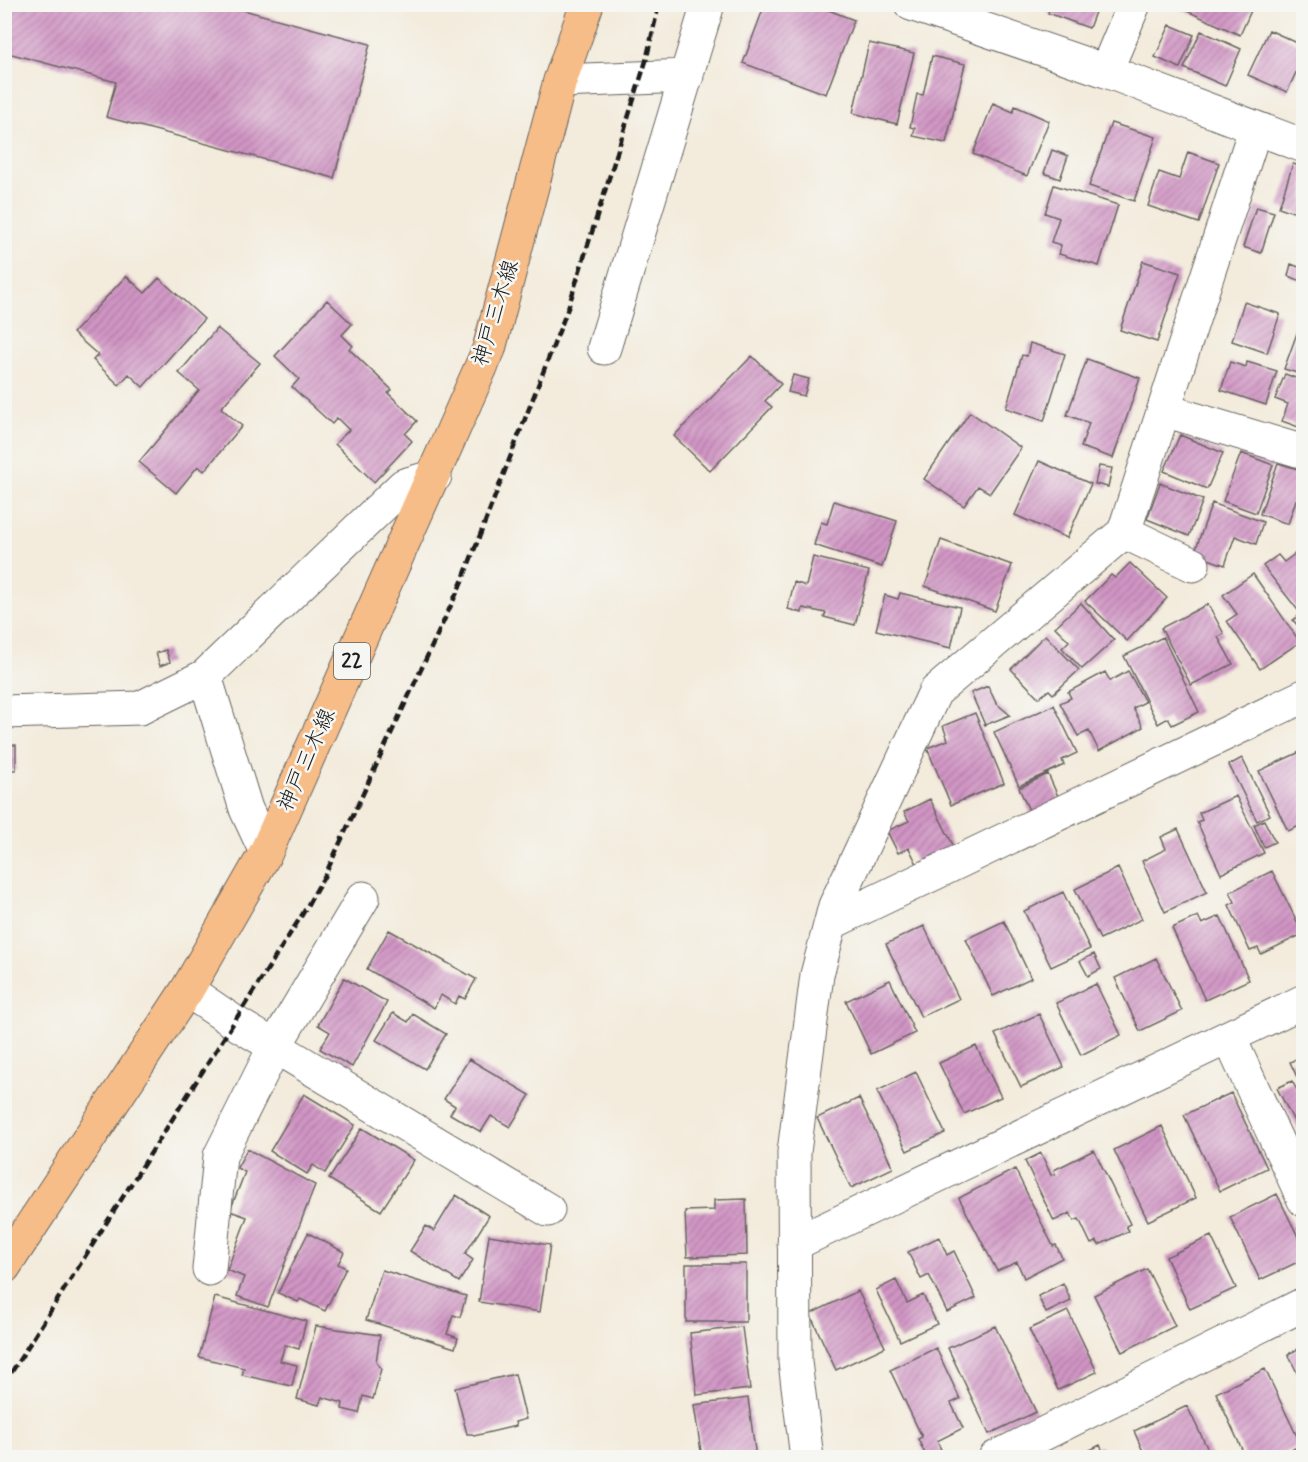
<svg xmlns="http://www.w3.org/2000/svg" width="1308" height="1462" font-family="Mynerve,'Klee One',sans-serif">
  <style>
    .building { fill: url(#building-hatch) }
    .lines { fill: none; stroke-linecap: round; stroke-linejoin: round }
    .street-casing { stroke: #67645f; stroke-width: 35 }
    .primary-casing { stroke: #67645f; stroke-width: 35 }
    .street { stroke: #fff; stroke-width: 33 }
    .primary { stroke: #f7bd88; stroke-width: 33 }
    .rail { stroke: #1c1c1c; stroke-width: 4.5; stroke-dasharray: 9 4.5; stroke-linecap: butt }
    .labels { text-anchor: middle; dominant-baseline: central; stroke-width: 5; stroke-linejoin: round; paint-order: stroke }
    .shield { fill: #f6f6f2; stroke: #5d5d5c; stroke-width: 1.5 }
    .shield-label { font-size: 21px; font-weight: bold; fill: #1c1c1c }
    .street-label { font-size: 22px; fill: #1c1c1c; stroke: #f6f6f2 }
  </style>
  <defs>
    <pattern id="building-hatch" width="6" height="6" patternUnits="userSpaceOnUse" patternTransform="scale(1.5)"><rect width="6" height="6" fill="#d195c5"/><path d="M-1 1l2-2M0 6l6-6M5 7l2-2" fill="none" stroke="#a9799f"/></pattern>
  </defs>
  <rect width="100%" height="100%" fill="#f6f6f2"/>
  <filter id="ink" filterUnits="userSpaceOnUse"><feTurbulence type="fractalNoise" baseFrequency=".0167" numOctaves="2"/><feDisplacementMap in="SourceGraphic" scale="12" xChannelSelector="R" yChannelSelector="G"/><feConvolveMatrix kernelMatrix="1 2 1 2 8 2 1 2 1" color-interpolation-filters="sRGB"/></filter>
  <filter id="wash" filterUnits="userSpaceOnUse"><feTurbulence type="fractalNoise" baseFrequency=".008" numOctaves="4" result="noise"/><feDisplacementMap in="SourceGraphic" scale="24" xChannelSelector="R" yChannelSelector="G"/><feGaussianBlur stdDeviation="1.35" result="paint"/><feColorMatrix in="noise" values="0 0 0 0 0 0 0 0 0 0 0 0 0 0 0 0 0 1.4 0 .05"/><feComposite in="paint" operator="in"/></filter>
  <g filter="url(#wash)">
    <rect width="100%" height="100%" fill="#f3ebdb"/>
    <g id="blocks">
      <path class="building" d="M4,4H221L370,44L334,178L106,117L116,82L4,52Z
        M765,4H813L854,20L826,94L743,63Z
        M1051,4H1098L1089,28L1048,13Z
        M1182,4H1254L1240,35L1180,8Z
        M1170,25L1194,35L1180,68L1155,57Z
        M1269,30L1304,46V55L1287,92L1248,75Z
        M1201,31L1241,49L1225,86L1184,68Z
        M869,43L914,53L897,124L853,113Z
        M932,56L965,64L946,143L913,136L915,128L910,127L917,94L923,95Z
        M993,103L1013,112L1015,106L1049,121L1027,176L973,154Z
        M1111,123L1156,137L1134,201L1089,186Z
        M1052,150L1068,156L1060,179L1044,173Z
        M1188,152L1219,163L1199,223L1148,206L1159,172L1179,179Z
        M1293,164L1304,167V216L1279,207Z
        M1054,185L1118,205L1099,266L1059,254L1061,245L1051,242L1059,218L1045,213Z
        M1256,207L1274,212L1261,253L1243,247Z
        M1143,261L1180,273L1157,342L1120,330Z
        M1291,264L1304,269V282L1288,276Z
        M126,276L145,293L159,278L204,319L143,387L129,374L119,385L93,360L98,355L73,333Z
        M327,300L352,324L342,335L353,346L349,349L392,390L388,393L417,421L405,434L412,441L374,482L335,444L349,430L337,418L332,424L292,387L299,379L275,356Z
        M1244,302L1280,314L1267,353L1232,341Z
        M1304,314V375L1284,369Z
        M217,328L260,363L221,408L242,426L204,471L198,466L176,493L139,462L199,390L179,373Z
        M1030,343L1065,354L1044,421L1006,408L1022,355L1027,356Z
        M752,356L781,384L765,401L772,407L710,471L674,436Z
        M1087,359L1140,378L1113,458L1081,447L1089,423L1067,415Z
        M1230,362L1246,367L1247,362L1277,371L1266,405L1221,390Z
        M1285,374L1304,381V429L1282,421L1288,404L1275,399Z
        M793,375L809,379L804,396L788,392Z
        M970,412L1021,448L990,493L978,486L964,506L924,479Z
        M1180,435L1223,453L1207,489L1164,471Z
        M1241,453L1273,465L1256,513L1223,501Z
        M1039,461L1091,484L1067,538L1015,515Z
        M1278,463L1304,471V502L1296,500L1288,524L1260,514Z
        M1099,466L1112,468L1108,487L1095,484Z
        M1160,483L1203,500L1189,536L1147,519Z
        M834,501L897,521L882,567L814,545L821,522L827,524Z
        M1212,503L1263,522L1256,544L1235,536L1225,565L1194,554Z
        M941,540L1012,565L995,611L925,586Z
        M1300,550L1304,554V633L1293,620L1301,614L1263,566L1278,555L1284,562Z
        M813,557L869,571L855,625L824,617L826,613L803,608L802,613L788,609L794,582L806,586Z
        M1130,563L1167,598L1127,641L1085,601L1111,575L1115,578Z
        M1253,574L1300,642L1260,669L1227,621L1237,614L1223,595Z
        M900,593L960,607L951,648L876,630L885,595L898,599Z
        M1081,603L1114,640L1082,669L1062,648L1069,641L1055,627Z
        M1208,604L1224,634L1218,637L1233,664L1191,685L1161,628Z
        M1045,635L1079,670L1053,694L1049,690L1039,698L1011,669Z
        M1163,637L1199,712L1172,725L1168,718L1158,724L1124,656Z
        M166,650L170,662L160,666L156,653Z
        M1128,671L1145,702L1133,708L1143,727L1099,751L1089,731L1078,736L1060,703L1071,698L1068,692L1105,672L1110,681Z
        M988,686L996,703L1010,715L985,725L971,693Z
        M1054,705L1077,753L1062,760L1064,765L1019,786L994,732Z
        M975,713L1004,783L951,805L927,748L948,740L943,726Z
        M4,745H16V770H4Z
        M1302,751L1304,824L1288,831L1259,771Z
        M1242,758L1270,815L1257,821L1229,765Z
        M1048,774L1061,803L1032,817L1019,788Z
        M1236,796L1264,853L1221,874L1197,822L1202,820L1199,813Z
        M930,799L955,849L918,866L909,848L898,853L887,831L909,821L904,812Z
        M1264,820L1275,842L1264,847L1254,825Z
        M1178,829L1207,892L1165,912L1142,861L1166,849L1161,837Z
        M1118,868L1142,919L1100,939L1075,889Z
        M1272,871L1303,934L1261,954L1258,948L1250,951L1229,905L1235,902L1230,892Z
        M1063,892L1090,949L1051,967L1024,911Z
        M1198,916L1202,924L1220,916L1249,980L1205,1000L1172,928Z
        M1004,921L1031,978L993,996L966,939Z
        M924,926L959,999L921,1017L886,944Z
        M389,930L476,979L465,999L459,996L455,1004L441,995L434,1008L367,969Z
        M1094,954L1101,969L1088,976L1080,961Z
        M1156,958L1182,1011L1140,1031L1115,978Z
        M344,978L387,1002L352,1067L320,1049L330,1032L318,1025Z
        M890,980L915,1033L871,1054L846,1001Z
        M1096,984L1121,1035L1081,1055L1056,1003Z
        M393,1013L408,1022L413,1014L446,1034L425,1069L376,1040Z
        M1039,1014L1064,1067L1021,1087L995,1034Z
        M976,1046L1001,1097L964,1114L939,1063Z
        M1304,1055V1092L1290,1062Z
        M469,1059L530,1095L510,1127L491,1116L481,1132L450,1114L455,1106L444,1099Z
        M916,1072L945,1133L907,1151L877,1091Z
        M1292,1081L1304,1103V1141L1277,1088Z
        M1231,1093L1267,1168L1220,1191L1184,1115Z
        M304,1094L355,1125L325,1173L313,1165L307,1174L270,1151Z
        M859,1098L893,1168L851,1188L817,1118Z
        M1162,1126L1196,1198L1148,1221L1114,1150Z
        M362,1128L414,1160L381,1211L329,1179Z
        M247,1149L315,1185L268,1307L237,1296L244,1277L227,1270L247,1217L230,1211L245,1172L237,1168Z
        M1094,1150L1130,1224L1126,1226L1129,1231L1099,1245L1097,1241L1091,1244L1079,1219L1074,1221L1070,1213L1054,1221L1025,1161L1041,1153L1051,1175L1055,1174L1054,1170Z
        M1015,1169L1053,1246L1056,1245L1062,1258L1024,1278L1017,1262L997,1271L959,1198Z
        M1277,1194L1304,1249V1259L1260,1280L1230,1217Z
        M456,1195L489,1216L465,1254L473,1260L459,1282L410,1251L426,1226L434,1231Z
        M746,1199L747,1255L687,1257L685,1211L714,1210V1200Z
        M308,1233L344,1252L338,1264L346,1268L325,1311L300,1299L298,1302L278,1293Z
        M489,1235L550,1245L540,1312L479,1302Z
        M1211,1236L1236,1288L1190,1309L1166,1257Z
        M939,1237L947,1255L954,1251L976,1298L947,1312L929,1275L921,1279L908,1252Z
        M686,1264H746V1322H686Z
        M1147,1269L1175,1326L1122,1352L1094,1295Z
        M382,1270L466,1296L460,1317L453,1315L447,1334L458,1338L455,1348L366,1320Z
        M896,1280L907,1303L923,1295L937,1324L900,1341L876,1290Z
        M1063,1283L1071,1301L1046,1313L1038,1296Z
        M858,1291L885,1347L836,1370L810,1314Z
        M215,1297L306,1321L299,1349L285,1345L280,1361L297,1365L292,1386L242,1375L244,1368L199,1357Z
        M1068,1311L1097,1372L1058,1390L1029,1329Z
        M316,1326L380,1335L376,1362L381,1369L373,1399L363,1396L359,1413L342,1409L343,1403L322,1397L319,1405L297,1399Z
        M995,1326L1036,1412L989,1434L948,1348Z
        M742,1327L750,1389L697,1395L690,1333Z
        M1304,1346V1387L1288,1354Z
        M936,1348L960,1399L951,1403L963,1428L937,1441L945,1458H927L918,1439L922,1437L890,1370Z
        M1265,1369L1301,1445L1275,1458H1246L1216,1393Z
        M515,1374L526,1419L515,1422L516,1426L474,1436L472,1434H467L455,1388Z
        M748,1398L756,1458H702L694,1405Z
        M1187,1406L1212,1458H1146L1134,1431Z
        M1100,1445L1106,1458H1074Z"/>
    </g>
  </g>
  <g filter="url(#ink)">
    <use href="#blocks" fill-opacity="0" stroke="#67645f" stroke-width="1.5"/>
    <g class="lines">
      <g class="street-casing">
        <path id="street" d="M911,4L1106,71L1304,146
          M1106,71L1134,4
          M560,81L687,76
          M604,348L708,4
          M1164,410L1304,452
          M1124,532L1193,565
          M205,676L246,809L266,852
          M4,712L140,708L205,676L404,485L435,476
          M833,922L1304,696
          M187,990L234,1022L548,1210
          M1229,1037L1304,1200
          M794,1244L1304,1001
          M209,1269L220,1156L275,1046L363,898
          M807,1458L795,1362L794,1152L817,975L835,906L935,692L1124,532L1255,129
          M995,1458L1304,1304"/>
      </g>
      <g class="primary-casing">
        <path id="primary" d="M4,1267L187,990L266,852L489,349L560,81L587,4"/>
      </g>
      <use href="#street" class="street"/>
      <use href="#primary" class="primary"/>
      <path class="rail" d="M4,1384L302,915L325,875L461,584L568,308L646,61L659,4"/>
    </g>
  </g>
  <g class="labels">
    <rect class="shield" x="334" y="643" width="36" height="36" rx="4.5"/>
    <g class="shield-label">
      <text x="352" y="661">22</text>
    </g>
    <g class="street-label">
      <text transform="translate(496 313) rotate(-73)">神戸三木線</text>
      <text transform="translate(307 760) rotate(-66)">神戸三木線</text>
    </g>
  </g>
  <rect width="1308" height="1462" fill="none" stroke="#f6f6f2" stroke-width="24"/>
</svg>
